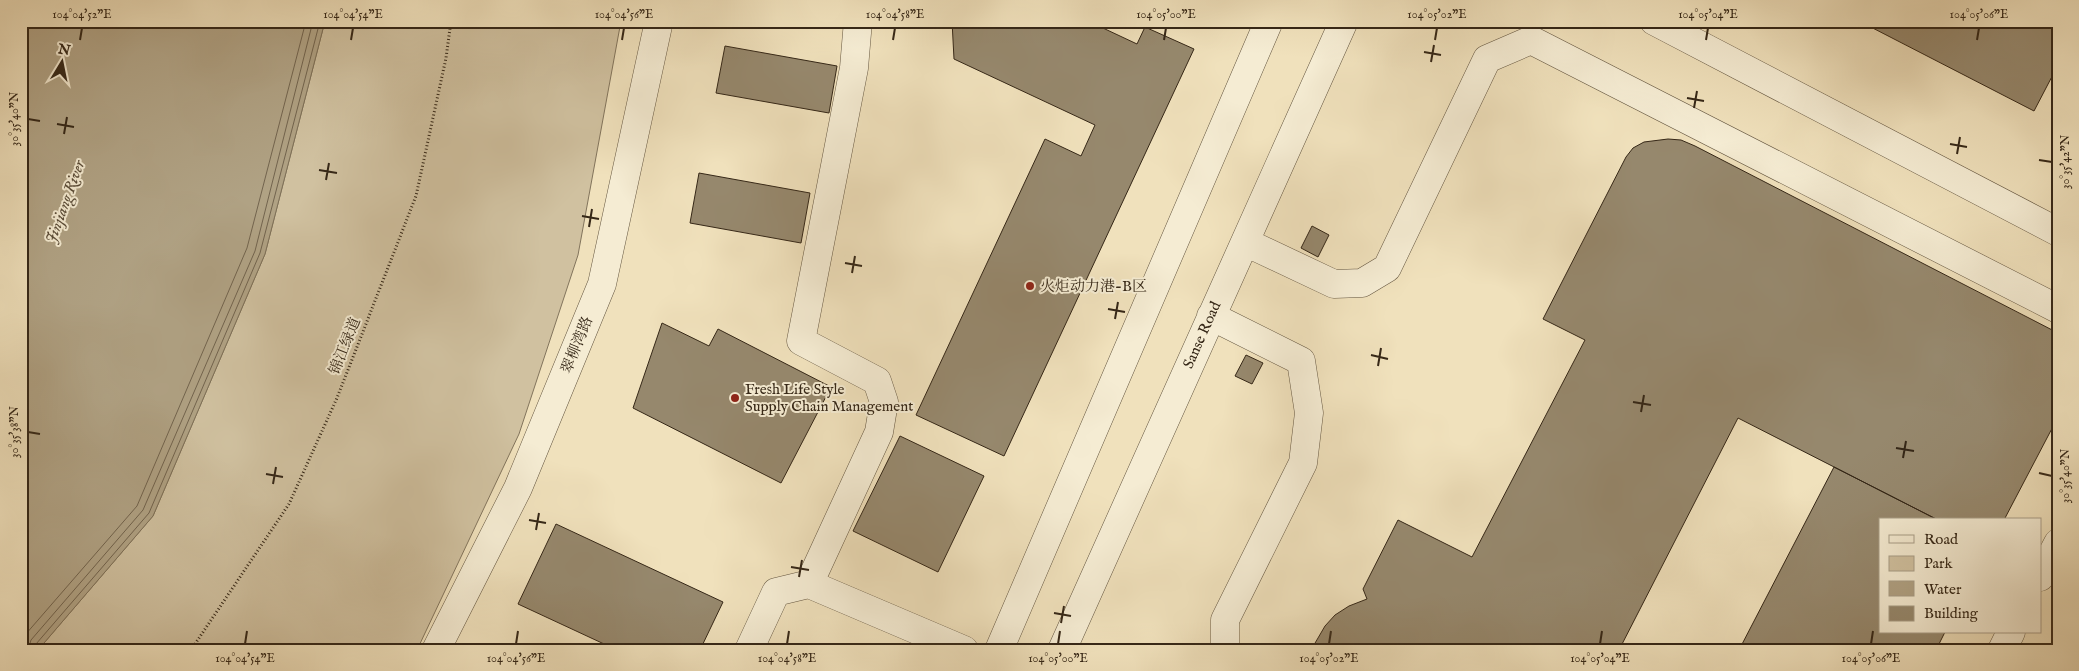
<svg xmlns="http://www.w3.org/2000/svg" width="2079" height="671" font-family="'IM FELL English','Noto Serif SC',serif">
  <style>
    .green { fill: #d0c1a0; stroke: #82745c }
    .water { fill: #b0a284; stroke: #7f7158 }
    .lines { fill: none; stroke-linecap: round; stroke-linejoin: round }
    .shore { stroke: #72644e; stroke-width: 1 }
    .ferry { stroke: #5a4c38; stroke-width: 1; stroke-dasharray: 6 5; stroke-linecap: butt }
    .building { fill: #96886d; stroke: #352717 }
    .minor-casing { stroke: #645640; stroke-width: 29 }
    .path { stroke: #352717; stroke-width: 3; stroke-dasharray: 1 2.5; stroke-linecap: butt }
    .minor { stroke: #f5ecd3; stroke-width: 28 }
    .ticks { fill: none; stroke: #352717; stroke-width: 2 }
    .poi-dot { fill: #8f2418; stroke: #f5ecd3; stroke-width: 2 }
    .labels { text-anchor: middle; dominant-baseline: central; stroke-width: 4; stroke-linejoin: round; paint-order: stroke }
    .poi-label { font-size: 15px; fill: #352717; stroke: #f5ecd3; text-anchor: start }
    .street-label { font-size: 15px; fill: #352717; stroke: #f5ecd3 }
    .water-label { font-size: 16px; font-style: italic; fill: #5a4c38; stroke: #f5ecd3 }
    .neatline { fill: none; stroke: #352717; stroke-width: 2 }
    .ticks-label { font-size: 12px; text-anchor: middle; fill: #352717 }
  </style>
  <rect width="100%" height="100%" fill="#f0e1bc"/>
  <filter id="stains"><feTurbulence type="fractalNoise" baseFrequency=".004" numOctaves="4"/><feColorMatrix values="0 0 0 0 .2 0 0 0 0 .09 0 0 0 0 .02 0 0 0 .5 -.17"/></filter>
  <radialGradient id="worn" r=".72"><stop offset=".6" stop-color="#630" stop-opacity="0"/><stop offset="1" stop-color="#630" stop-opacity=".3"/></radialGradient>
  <path class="green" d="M325,21H621L578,255L519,434L417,650H38L153,516L265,254Z"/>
  <path class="water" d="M21,21H325L265,254L153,516L38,650H21Z"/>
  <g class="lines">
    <path class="shore" d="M21,643L25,635L137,506L247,248L306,21
      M28,650L31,640L143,510L255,251L313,21
      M34,650L36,644L149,513L260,253L320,21"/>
    <path class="ferry" d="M21,45L27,21"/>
  </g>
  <path class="building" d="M952,21H1088L1137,44L1145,27L1194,49L1004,456L916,415L1045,139L1081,156L1095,125L954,59Z
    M2058,21V65L2034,111L1861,22Z
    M725,46L837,66L829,113L716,93Z
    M1668,139L1681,140L1695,146L2058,333V417L2004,520H1938L1738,418L1619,650H1311L1325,626L1335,615L1349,606L1367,599L1363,589L1398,520L1472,557L1585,340L1543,319L1626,157L1633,148L1644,142Z
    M699,173L810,193L801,243L690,223Z
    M1312,226L1329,235L1318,257L1301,248Z
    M662,323L709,346L718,329L831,387L781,483L633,408Z
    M1246,355L1263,363L1252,384L1235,376Z
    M900,436L984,476L938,572L853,531Z
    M1834,467L1938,520H1880V632H1945L1936,650H1739Z
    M556,524L723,602L700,650H617L518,604Z"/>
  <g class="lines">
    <g class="minor-casing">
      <path id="minor" d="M1654,21L2058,232
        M1245,242L1334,284L1362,283L1387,268L1487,59L1531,40L2058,309
        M1211,316L1301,361L1309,413L1303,463L1225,620V650
        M2040,577L2058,543
        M809,584L964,650
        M436,650L518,488L602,284L659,21
        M749,650L776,592L809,584L879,432L884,402L877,381L801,341L854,68L858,21
        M999,650L1269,21
        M1062,650L1344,21
        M2002,650L2011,632"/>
    </g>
    <path class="path" d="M191,650L289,504L337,398L416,196L446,58L451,21"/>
    <use href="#minor" class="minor"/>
  </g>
  <path class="ticks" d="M80,40L82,28M351,40L353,28M622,40L624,28M893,40L895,28M1164,40L1166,28M1435,40L1437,28M1706,40L1708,28M1977,40L1979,28M1424,52L1441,55M1431,62L1434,45M1687,98L1704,101M1694,108L1697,91M28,119L40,121M57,124L74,127M64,134L67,117M1950,144L1967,147M1957,154L1960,137M2039,160L2052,162M319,170L337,173M326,180L329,163M582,216L599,219M589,227L592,209M845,263L862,266M852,273L855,256M1108,309L1125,312M1115,319L1118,302M1371,355L1388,359M1378,366L1381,348M1633,402L1651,405M1641,412L1644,395M28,432L40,434M1896,448L1914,451M1903,458L1906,441M2039,473L2052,476M266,474L283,477M273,484L276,467M529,520L546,523M536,530L539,513M791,567L809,570M799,577L802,560M1054,613L1071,616M1061,623L1064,606M245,644L247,631M516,644L518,631M787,644L789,631M1058,644L1060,631M1329,644L1331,631M1600,644L1602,631M1871,644L1873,631"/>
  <g class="poi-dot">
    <circle cx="1030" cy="286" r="5"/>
    <circle cx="735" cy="398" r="5"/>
  </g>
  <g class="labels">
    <g class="poi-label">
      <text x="1040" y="286">火炬动力港-B区</text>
      <text x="745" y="389">Fresh Life Style<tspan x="745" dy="17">Supply Chain Management</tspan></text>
    </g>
    <g class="street-label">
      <text transform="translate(1202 335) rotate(-66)">Sanse Road</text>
      <text transform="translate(577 345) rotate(-68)">翠柳湾路</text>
      <text transform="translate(345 346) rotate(-68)">锦江绿道</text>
    </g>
    <g class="water-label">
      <text transform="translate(66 202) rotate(-70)">Jinjiang River</text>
    </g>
  </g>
  <rect width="2079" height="671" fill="none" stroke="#f0e1bc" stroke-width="55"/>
  <rect x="1879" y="518" width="162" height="115" fill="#f5ecd3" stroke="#a89d88"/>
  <rect x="1889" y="535" width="25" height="8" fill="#f5ecd3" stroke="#a89d88"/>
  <text x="1924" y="544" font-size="15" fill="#352717">Road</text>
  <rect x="1889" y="556" width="25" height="15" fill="#d0c1a0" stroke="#a89d88"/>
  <text x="1924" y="568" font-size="15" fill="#352717">Park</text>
  <rect x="1889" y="581" width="25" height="15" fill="#b0a284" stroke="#a89d88"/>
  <text x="1924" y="594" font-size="15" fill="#352717">Water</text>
  <rect x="1889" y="606" width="25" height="15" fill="#96886d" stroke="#a89d88"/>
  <text x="1924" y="618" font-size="15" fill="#352717">Building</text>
  <g transform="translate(62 62) rotate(10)" stroke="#f5ecd3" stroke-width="4" paint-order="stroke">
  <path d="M0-4L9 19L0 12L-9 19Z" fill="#352717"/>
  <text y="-8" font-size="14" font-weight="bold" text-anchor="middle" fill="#352717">N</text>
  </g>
  <rect x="28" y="28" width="2024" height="616" class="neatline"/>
  <g class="ticks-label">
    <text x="82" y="18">104°04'52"E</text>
    <text x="353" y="18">104°04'54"E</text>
    <text x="624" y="18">104°04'56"E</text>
    <text x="895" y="18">104°04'58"E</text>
    <text x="1166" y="18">104°05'00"E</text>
    <text x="1437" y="18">104°05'02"E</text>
    <text x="1708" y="18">104°05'04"E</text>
    <text x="1979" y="18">104°05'06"E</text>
    <text transform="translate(14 119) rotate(-90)" y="4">30°35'40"N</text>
    <text transform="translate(2065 162) rotate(-90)" y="4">30°35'42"N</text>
    <text transform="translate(14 432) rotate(-90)" y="4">30°35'38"N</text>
    <text transform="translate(2065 476) rotate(-90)" y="4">30°35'40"N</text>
    <text x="245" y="662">104°04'54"E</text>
    <text x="516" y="662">104°04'56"E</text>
    <text x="787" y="662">104°04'58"E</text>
    <text x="1058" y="662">104°05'00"E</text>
    <text x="1329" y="662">104°05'02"E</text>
    <text x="1600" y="662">104°05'04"E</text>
    <text x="1871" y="662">104°05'06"E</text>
  </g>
  <rect width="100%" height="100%" filter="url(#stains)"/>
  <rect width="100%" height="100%" fill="url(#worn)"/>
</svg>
